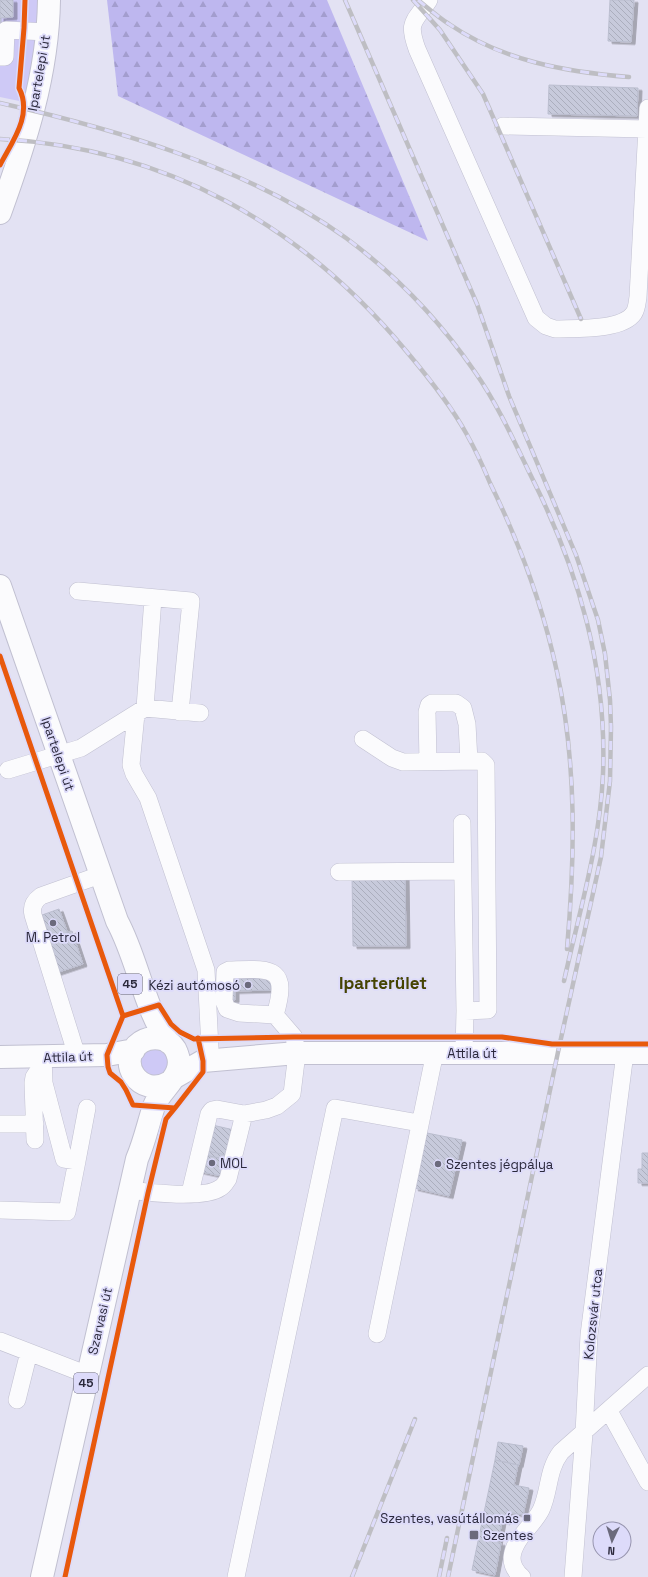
<svg xmlns="http://www.w3.org/2000/svg" width="648" height="1577" font-family="'Space Grotesk',sans-serif">
  <style>
    .green { fill: #cec9f6 }
    .forest { fill: url(#forest-firs) }
    .building { fill: url(#building-back-hatch); stroke: #bbbecf; filter: url(#shadow) }
    .lines { fill: none; stroke-linecap: round; stroke-linejoin: round }
    .minor-casing { stroke: #c1c0d1; stroke-width: 18 }
    .major-casing { stroke: #c1c0d1; stroke-width: 24 }
    .minor { stroke: #fbfbfd; stroke-width: 17 }
    .major { stroke: #fbfbfd; stroke-width: 22 }
    .rail-casing { stroke: #bebec3; stroke-width: 4.5 }
    .rail { stroke: #dddbfa; stroke-width: 3; stroke-dasharray: 9; stroke-linecap: butt }
    .cycleway-casing { stroke: #dddbfa; stroke-width: 8 }
    .cycleway { stroke: #e8590c; stroke-width: 5 }
    .poi-dot { fill: #6b6a7c; stroke: #dddbfa; stroke-width: 1.5 }
    .labels { text-anchor: middle; dominant-baseline: central; stroke-width: 3.5; stroke-linejoin: round; paint-order: stroke }
    .shield { fill: #dddbfa; stroke: #605e75; stroke-width: 1 }
    .shield-label { font-size: 12px; font-weight: bold; fill: #2b293c }
    .street-label { font-size: 13px; fill: #2b293c; stroke: #dddbfa }
    .poi-label { font-size: 13px; fill: #2b293c; stroke: #dddbfa; text-anchor: start }
    .district-label { font-size: 17px; font-weight: bold; fill: #454402; stroke: #dddbfa }
  </style>
  <defs>
    <pattern id="forest-firs" width="22" height="20" patternUnits="userSpaceOnUse"><rect width="22" height="20" fill="#beb7ef"/><path d="M5 1l3.5 6h-7zM16 11l3.5 6h-7z" fill="#a39dce"/></pattern>
    <pattern id="building-back-hatch" width="6" height="6" patternUnits="userSpaceOnUse"><rect width="6" height="6" fill="#c7cadb"/><path d="M-1 5l2 2M0 0l6 6M5-1l2 2" fill="none" stroke="#abaebd"/></pattern>
    <filter id="shadow"><feDropShadow dx="4" dy="2.5" stdDeviation="0" flood-color="#0004"/></filter>
  </defs>
  <rect width="100%" height="100%" fill="#e3e2f3"/>
  <path class="green" d="M0,0H38V44L29,103L0,97Z
    M154,1048L164,1051L170,1060L165,1076L145,1078L138,1060L140,1055Z"/>
  <path class="forest" d="M107,0H327L428,241L118,96Z"/>
  <path class="building" d="M0,0H13V17L1,18L2,55H0Z
    M610,0H634L631,42L608,41Z
    M549,85L638,88L637,116L548,114Z
    M352,874H405L406,946H353Z
    M59,909L68,934L50,940L42,915Z
    M72,931L83,964L56,973L45,941Z
    M235,977V979L270,978L271,990L235,991V1000H226V978Z
    M208,1124L234,1130L228,1160L201,1154Z
    M427,1133L462,1140L449,1196L414,1188Z
    M203,1150L226,1155L221,1176L198,1171Z
    M642,1153H648V1183H638V1169H642Z
    M498,1442L523,1446L519,1465L495,1460Z
    M495,1460L518,1465L514,1485L529,1488L523,1515L508,1512L506,1522L502,1521L498,1543H501L495,1575L472,1570Z"/>
  <g class="lines">
    <g class="minor-casing">
      <path id="minor" d="M429,0C414,23 407,21 417,49L536,318L546,326L555,329C575,328 622,331 634,313C637,308 637,303 638,297L648,108
        M0,57H5L6,30L47,32
        M503,126L647,129
        M78,591L191,601L180,712
        M145,708L153,598
        M136,714L131,765L134,774L148,798L206,970L210,1048
        M363,739L392,758L403,762L482,761L486,765L488,1010L465,1011
        M428,762L427,712L429,705L432,703H456L463,708L467,724L469,761
        M8,770L81,748L145,708L200,713
        M462,823L465,1011L464,1052
        M339,872L462,871
        M77,1056L33,915C31,907 34,901 41,896L100,875
        M0,1124H35
        M35,1140L33,1083L34,1077L40,1068
        M77,1161L87,1108
        M130,1190C149,1193 205,1199 220,1188C224,1186 226,1182 228,1179L244,1114L266,1110L277,1106L292,1094L297,1053L294,1037L275,1015L239,1013L227,1009L224,1001L225,972L229,970C270,969 290,965 275,1015
        M190,1193L209,1114L212,1110L217,1109L244,1114
        M0,1210L67,1212L77,1161L64,1159L44,1083L43,1057
        M377,1334L435,1052
        M0,1341L88,1375
        M17,1400L29,1352
        M609,1411L648,1482
        M236,1577L335,1108L419,1123
        M522,1577C516,1572 512,1566 512,1558C513,1539 533,1526 541,1510C550,1491 547,1470 561,1452L648,1375
        M573,1577L584,1433L589,1335L625,1053"/>
    </g>
    <g class="major-casing">
      <path id="major" d="M0,213C25,144 48,74 49,0
        M0,586L117,921C138,960 143,1005 168,1042
        M0,1057L107,1055L134,1050
        M175,1077L203,1061L297,1053H648
        M42,1577L137,1159C145,1140 148,1124 154,1106C161,1088 186,1075 177,1053C175,1047 171,1043 165,1040C157,1037 148,1038 141,1042C114,1060 140,1100 170,1082"/>
    </g>
    <use href="#minor" class="minor"/>
    <use href="#major" class="major"/>
    <g class="rail-casing">
      <path id="rail" d="M345,0L477,304L509,396L576,555L598,620L605,654L610,700L611,727L610,781L601,857L558,1052L448,1577
        M413,0L440,30L483,94L581,319
        M418,0C428,8 438,17 449,24C503,61 566,72 629,77
        M0,103C115,129 250,168 346,238C396,275 440,321 475,372C498,405 515,443 532,478C579,572 607,668 603,774C600,844 579,913 564,981
        M0,139C166,148 302,225 407,352C428,377 450,404 466,433C475,449 483,466 490,483C520,544 543,606 557,672C577,764 575,857 567,949
        M352,1577L415,1419
        M439,1577L447,1538"/>
    </g>
    <use href="#rail" class="rail"/>
    <g class="cycleway-casing">
      <path id="cycleway" d="M0,165C12,142 33,115 19,88L24,28L25,0
        M0,656L123,1016L107,1055L108,1067L110,1073L121,1082L126,1090L133,1105L175,1108L203,1072V1061L198,1038
        M123,1016L159,1005L171,1024L180,1032L194,1039L294,1037H502L552,1044H648
        M65,1577L148,1193L166,1119L175,1108"/>
    </g>
    <use href="#cycleway" class="cycleway"/>
  </g>
  <g class="poi-dot">
    <circle cx="53" cy="923" r="4"/>
    <circle cx="248" cy="985" r="4"/>
    <circle cx="212" cy="1163" r="4"/>
    <circle cx="438" cy="1164" r="4"/>
    <rect x="523" y="1514" width="8" height="8" rx="2"/>
    <rect x="469" y="1530" width="10" height="10" rx="2"/>
  </g>
  <g class="labels">
    <g class="shield">
      <rect x="118" y="974" width="24" height="20" rx="3"/>
      <rect x="74" y="1373" width="24" height="20" rx="3"/>
    </g>
    <g class="shield-label">
      <text x="130" y="984">45</text>
      <text x="86" y="1383">45</text>
    </g>
    <g class="street-label">
      <text transform="translate(39 73) rotate(-80)">Ipartelepi út</text>
      <text transform="translate(58 754) rotate(71)">Ipartelepi út</text>
      <text x="472" y="1053">Attila út</text>
      <text transform="translate(68 1057) rotate(-2)">Attila út</text>
      <text transform="translate(593 1314) rotate(-84)">Kolozsvár utca</text>
      <text transform="translate(100 1321) rotate(-77)">Szarvasi út</text>
    </g>
    <g class="poi-label">
      <text x="53" y="937" text-anchor="middle">M. Petrol</text>
      <text x="240" y="985" text-anchor="end">Kézi autómosó</text>
      <text x="220" y="1163">MOL</text>
      <text x="446" y="1164">Szentes jégpálya</text>
      <text x="519" y="1518" text-anchor="end">Szentes, vasútállomás</text>
      <text x="483" y="1535">Szentes</text>
    </g>
    <g class="district-label">
      <text x="383" y="983">Iparterület</text>
    </g>
  </g>
  <g transform="translate(612 1541) rotate(184)"><circle r="19" fill="#dddbfa" stroke="#9694ae"/>
  <path d="M0-3L7 15L0 10L-7 15Z" fill="#6b6a7c"/>
  <text y="-6" font-size="11" font-weight="bold" text-anchor="middle" fill="#2b293c">N</text>
  </g>
</svg>
